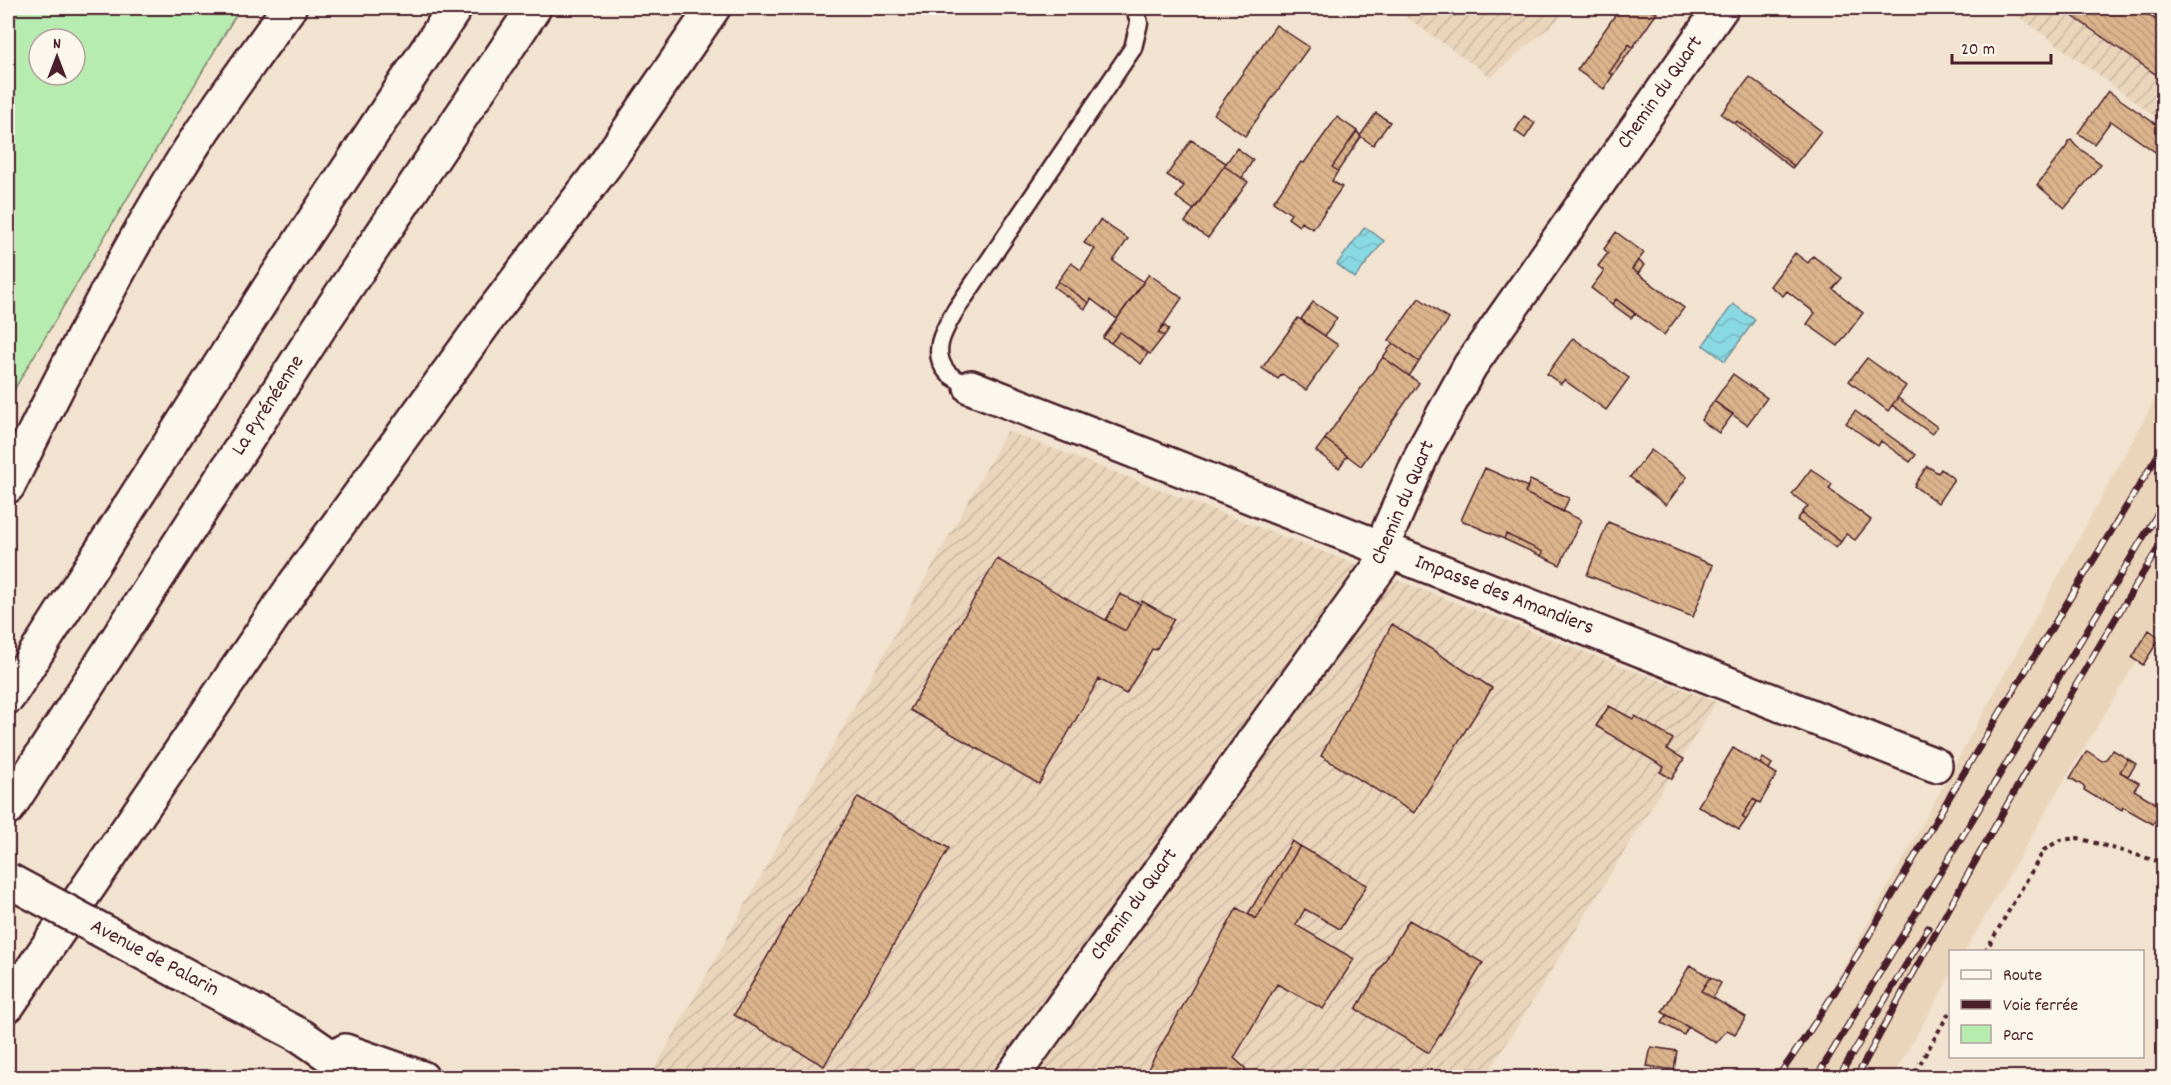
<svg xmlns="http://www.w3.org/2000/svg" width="2171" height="1085" font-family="Dekko,sans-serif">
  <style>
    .built { fill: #ead5bb }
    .industrial { fill: url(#industrial-furrows) }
    .green { fill: #b6ecaf; stroke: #80866d; stroke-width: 1.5; fill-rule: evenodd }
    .water { fill: url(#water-waves); stroke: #708f99; stroke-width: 1.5 }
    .building { fill: url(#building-back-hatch); stroke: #4a1f2b; stroke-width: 1.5 }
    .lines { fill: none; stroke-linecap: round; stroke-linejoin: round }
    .service-casing { stroke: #4a1f2b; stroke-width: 21 }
    .minor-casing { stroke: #4a1f2b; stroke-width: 38 }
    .secondary-casing { stroke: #4a1f2b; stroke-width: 38 }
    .motorway-casing { stroke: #4a1f2b; stroke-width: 38 }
    .path { stroke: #4a1f2b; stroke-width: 4; stroke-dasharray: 4.5 4.5; stroke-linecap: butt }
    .service { stroke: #fbf7ec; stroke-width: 16 }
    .minor { stroke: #fbf7ec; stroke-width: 33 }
    .secondary { stroke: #fbf7ec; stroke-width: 33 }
    .motorway { stroke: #fbf7ec; stroke-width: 33 }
    .rail-casing { stroke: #4a1f2b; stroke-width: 7 }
    .rail { stroke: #fbf7ec; stroke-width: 4.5; stroke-dasharray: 14; stroke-linecap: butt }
    .secondary-bridge-casing { stroke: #4a1f2b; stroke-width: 38; stroke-linecap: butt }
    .secondary-bridge { stroke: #fbf7ec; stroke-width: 33 }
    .labels { text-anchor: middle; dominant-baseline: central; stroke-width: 4.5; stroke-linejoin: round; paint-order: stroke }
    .street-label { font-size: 21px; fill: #4a1f2b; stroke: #fbf7ec }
  </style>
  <defs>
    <pattern id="industrial-furrows" width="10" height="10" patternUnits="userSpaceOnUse" patternTransform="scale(1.5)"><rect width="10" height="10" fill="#ead5bb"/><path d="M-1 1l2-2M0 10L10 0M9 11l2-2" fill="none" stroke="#cab6a1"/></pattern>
    <pattern id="water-waves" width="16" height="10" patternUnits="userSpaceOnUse" patternTransform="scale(1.5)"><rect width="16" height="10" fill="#89d9e3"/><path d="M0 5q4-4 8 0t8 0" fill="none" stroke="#78bac3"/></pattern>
    <pattern id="building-back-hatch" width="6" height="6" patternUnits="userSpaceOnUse" patternTransform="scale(1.5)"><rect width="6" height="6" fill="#dbb48c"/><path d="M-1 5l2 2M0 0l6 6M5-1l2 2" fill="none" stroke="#bd9a79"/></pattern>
  </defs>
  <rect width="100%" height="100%" fill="#f1e3cf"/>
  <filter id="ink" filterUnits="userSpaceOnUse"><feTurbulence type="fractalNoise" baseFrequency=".0167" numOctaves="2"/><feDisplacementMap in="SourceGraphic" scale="12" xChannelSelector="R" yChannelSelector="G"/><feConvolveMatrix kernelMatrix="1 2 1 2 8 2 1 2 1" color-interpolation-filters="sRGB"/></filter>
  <g filter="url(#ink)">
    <path class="built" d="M2163,385V629L2158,626L2049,806L1965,951L1950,952V977L1896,1071L1874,1077L1783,1078Z"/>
    <path class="industrial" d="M1393,8H1571L1491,77Z
      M2007,8H2163V122Z
      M1007,431L1716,702L1486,1077L726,1078L655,1068Z"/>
    <path class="green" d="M8,8H240L8,400ZM39,39H75V75H39Z"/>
    <path class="water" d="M1365,227L1384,241L1355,278L1337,264Z
      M1733,304L1755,320L1725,361L1703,345Z"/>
    <path class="building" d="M1620,8H1649L1657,13L1633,47L1629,44L1609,73L1613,75L1604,89L1577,70Z
      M2061,8H2138L2164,25V80Z
      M1276,25L1309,47L1245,136L1214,114Z
      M1629,44L1633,47L1613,75L1609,73Z
      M1750,77L1821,131L1794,166L1737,121L1735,124L1721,114Z
      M2108,91L2160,127L2164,123V158L2111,121L2094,144L2078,133Z
      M1376,113L1390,122L1373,145L1360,136Z
      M1524,116L1535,123L1525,138L1515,131Z
      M1337,117L1357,131L1332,167L1338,171L1332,181L1342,187L1313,229L1301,222L1299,226L1288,218L1291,214L1273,202L1301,162L1304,163Z
      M1737,121L1794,166L1792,168L1735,124Z
      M1357,131L1361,137L1338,171L1332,167Z
      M1191,140L1226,163L1194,210L1176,197L1184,186L1167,175Z
      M2071,140L2076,146L2101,164L2065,208L2037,185L2067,146L2068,141Z
      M1237,148L1253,160L1242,178L1224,166Z
      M1224,166L1248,182L1208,238L1185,222Z
      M1100,220L1128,239L1113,261L1144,282L1117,319L1091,299L1089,303L1058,281L1071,263L1081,270L1095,249L1084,243Z
      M1616,232L1644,253L1632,269L1684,308L1664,335L1616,299L1612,304L1591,288L1604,271L1598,266L1608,253L1604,249Z
      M1795,253L1808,263L1813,256L1842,278L1833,289L1863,313L1838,346L1807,324L1815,313L1787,291L1783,296L1770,286Z
      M1638,260L1644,265L1638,274L1632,269Z
      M1149,274L1182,298L1158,333L1164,336L1150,354L1120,332L1111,343L1103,338Z
      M1058,281L1089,303L1085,309L1054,287Z
      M1419,298L1449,319L1419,362L1389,340Z
      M1616,299L1635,314L1631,318L1612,304Z
      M1313,302L1337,318L1325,336L1301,319Z
      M1298,318L1338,345L1306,390L1282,374L1278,379L1262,368Z
      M1163,325L1169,329L1164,336L1158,333Z
      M1120,332L1148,353L1141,364L1111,343Z
      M1573,338L1629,378L1606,410L1564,380L1561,384L1547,374Z
      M1393,343L1419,362L1409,376L1383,357Z
      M1383,357L1419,383L1361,466L1325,439Z
      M1867,358L1906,386L1888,411L1849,381Z
      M1733,374L1767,398L1747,425L1714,401Z
      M1898,398L1937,427L1932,434L1892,405Z
      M1714,401L1733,414L1719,433L1701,420Z
      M1855,411L1916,455L1910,462L1881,441L1878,446L1846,423Z
      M1325,439L1347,456L1339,468L1316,451Z
      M1651,450L1687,477L1666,505L1630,477Z
      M1927,466L1938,473L1941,469L1954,479L1938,503L1914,486Z
      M1485,468L1528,487L1525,493L1581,520L1560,565L1541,556L1543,552L1506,534L1504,539L1461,520Z
      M1811,469L1832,484L1829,489L1871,520L1855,540L1846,534L1841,542L1802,513L1808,506L1792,494Z
      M1530,480L1569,498L1563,512L1525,493Z
      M1802,513L1841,542L1836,548L1797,520Z
      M1608,522L1713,565L1693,617L1587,575Z
      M1506,534L1543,552L1541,556L1504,539Z
      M997,559L1125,631L1142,601L1174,619L1156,650L1152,649L1126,694L1099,679L1039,784L910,710Z
      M1120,594L1140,604L1125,631L1106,620Z
      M1392,624L1492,688L1414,813L1321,756Z
      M2149,630L2160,638L2143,665L2132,658Z
      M1609,706L1633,719L1635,716L1673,739L1667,749L1684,759L1672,779L1660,772L1664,767L1596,726Z
      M1733,748L1777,774L1760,803L1753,799L1742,817L1746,820L1739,830L1698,806Z
      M2113,750L2128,759L2120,772L2139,783L2134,790L2164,808L2153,824L2123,807L2122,810L2103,799L2102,801L2084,790L2085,787L2070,778L2087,751L2102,761L2106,759Z
      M1763,758L1772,764L1769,769L1760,764Z
      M2128,759L2136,764L2128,776L2120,772Z
      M858,797L949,848L824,1066L734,1015Z
      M1753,799L1757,802L1746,820L1742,817Z
      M1292,841L1300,846L1256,919L1248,914Z
      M1300,846L1367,885L1340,929L1305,909L1296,925L1354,959L1323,1009L1277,984L1234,1058L1245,1068L1248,1078H1143L1237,908L1256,919Z
      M1409,920L1483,963L1429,1053L1356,1009Z
      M1690,965L1710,977L1701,991L1746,1017L1735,1034L1727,1030L1716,1043L1662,1012Z
      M1710,977L1721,983L1713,998L1701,991Z
      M1667,1015L1688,1027L1684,1035L1662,1023Z
      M1651,1047L1677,1051L1674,1070L1647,1066Z
      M1463,1069H1477V1078H1463Z"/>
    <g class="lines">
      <g class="service-casing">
        <path id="service" d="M971,387C964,383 952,378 947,372C930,352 944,330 955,311L1133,48L1139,23L1135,8"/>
      </g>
      <g class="minor-casing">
        <path id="minor" d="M971,387L1935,765
          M1011,1078L1381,565L1389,530L1425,448L1470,366L1721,8"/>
      </g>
      <g class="secondary-casing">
        <path id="secondary" d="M205,986L301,1036L343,1065L367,1078
          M345,1051L422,1078"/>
      </g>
      <g class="motorway-casing">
        <path id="motorway" d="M8,486C55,390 104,293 159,200C198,133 244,70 289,8
          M8,697L270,287L455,8
          M8,808L323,322L534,8
          M8,1005L295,584L488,318L605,165L713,8"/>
      </g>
      <path class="path" d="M1985,952L2044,850L2060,840L2078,838L2164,863
        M1909,1078L1917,1069L1950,1011"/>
      <use href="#service" class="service"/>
      <use href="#minor" class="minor"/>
      <use href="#secondary" class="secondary"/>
      <use href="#motorway" class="motorway"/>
      <g class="rail-casing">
        <path id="rail" d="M1777,1078C1843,987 1896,887 1953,791C2022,675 2094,560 2164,445
          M1816,1078L2164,503
          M1838,1078L1928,928
          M1856,1078C1955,896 2055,715 2164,539"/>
      </g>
      <use href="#rail" class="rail"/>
      <g class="secondary-bridge-casing">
        <path id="secondary-bridge" d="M8,880L205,986"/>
      </g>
      <use href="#secondary-bridge" class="secondary-bridge"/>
    </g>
  </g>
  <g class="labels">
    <g class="street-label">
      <text transform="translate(1661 93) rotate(-55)">Chemin du Quart</text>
      <text transform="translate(269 406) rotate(-57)">La Pyrénéenne</text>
      <text transform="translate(1404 503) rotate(-67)">Chemin du Quart</text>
      <text transform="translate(1504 596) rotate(21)">Impasse des Amandiers</text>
      <text transform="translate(1135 905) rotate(-54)">Chemin du Quart</text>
      <text transform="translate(154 959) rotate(28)">Avenue de Palarin</text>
    </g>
  </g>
  <rect width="2171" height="1085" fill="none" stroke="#fbf7ec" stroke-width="30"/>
  <rect x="15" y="15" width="2141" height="1055" fill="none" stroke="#4a1f2b" stroke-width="2" filter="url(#ink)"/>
  <rect x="1949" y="950" width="195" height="108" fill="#fbf7ec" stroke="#b4a19f" stroke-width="1.5"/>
  <rect x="1961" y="970" width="30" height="9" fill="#fbf7ec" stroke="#b4a19f" stroke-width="1.5"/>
  <text x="2003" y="980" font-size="18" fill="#4a1f2b">Route</text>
  <rect x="1961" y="1000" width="30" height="9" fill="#4a1f2b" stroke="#b4a19f" stroke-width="1.5"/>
  <text x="2003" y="1010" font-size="18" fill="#4a1f2b">Voie ferrée</text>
  <rect x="1961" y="1025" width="30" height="18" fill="#b6ecaf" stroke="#b4a19f" stroke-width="1.5"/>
  <text x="2003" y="1040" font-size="18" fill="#4a1f2b">Parc</text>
  <g transform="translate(57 57)"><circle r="28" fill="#fbf7ec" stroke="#b4a19f" stroke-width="1.5"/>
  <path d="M0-4.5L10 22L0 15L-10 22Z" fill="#4a1f2b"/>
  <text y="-9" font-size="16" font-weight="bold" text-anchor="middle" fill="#4a1f2b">N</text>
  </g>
  <path d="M1952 54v9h99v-9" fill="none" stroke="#4a1f2b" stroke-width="3"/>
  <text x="1961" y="54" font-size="18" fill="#4a1f2b" stroke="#fbf7ec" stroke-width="4.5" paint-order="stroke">20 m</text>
</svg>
